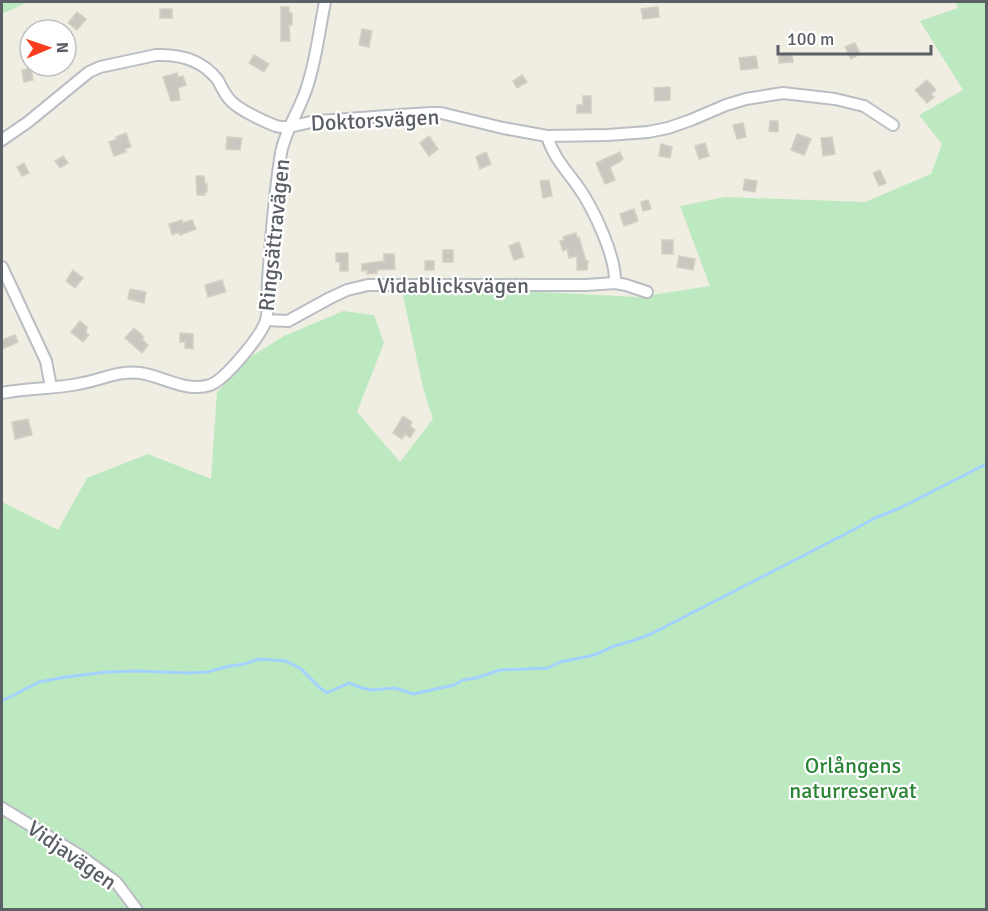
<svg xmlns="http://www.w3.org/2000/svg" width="988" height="911" font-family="Signika,sans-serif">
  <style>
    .green { fill: #bde9c0 }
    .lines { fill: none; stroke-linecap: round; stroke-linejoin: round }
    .stream { stroke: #a4d2ff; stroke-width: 3 }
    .building { fill: #cbc7c0; stroke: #d5d0c1; stroke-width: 1.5 }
    .minor-casing { stroke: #bbbdc4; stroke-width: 14 }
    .minor { stroke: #fff; stroke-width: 10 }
    .labels { text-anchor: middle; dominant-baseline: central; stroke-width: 4.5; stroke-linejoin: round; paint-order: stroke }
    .street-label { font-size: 22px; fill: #5b5f66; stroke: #fff }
    .park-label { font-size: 22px; fill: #2c8436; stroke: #fff }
  </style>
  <rect width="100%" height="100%" fill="#f0eee3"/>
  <path class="green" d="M2,2H28L2,14Z
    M955,2H986V909H2V502L58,530L87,478L148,454L211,479L217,392L249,358L284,336L343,311L374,315L384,343L357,412L400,462L433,419L423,388L402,291L541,292L638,297L710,286L680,206L725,197L865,202L931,174L942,144L919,115L963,90L920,21L958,8Z"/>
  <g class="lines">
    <path class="stream" d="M2,701L39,682L66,677L107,672L137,671L189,673L207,672L230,666L244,664L259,659L286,661L301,669L320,688L327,693L349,683L362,688L372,690L395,688L413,694L454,685L463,680L476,678L500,670L548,668L560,662L590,656L602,652L611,647L635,640L651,634L853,530L875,518L902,507L986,464"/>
  </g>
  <path class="building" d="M281,7H289V13H292V25H289L290,41H281Z
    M658,7L659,17L643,19L641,9Z
    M160,9H172V18H160Z
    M77,12L86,19L77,30L68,23Z
    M362,29L372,31L369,47L359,45Z
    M855,43L860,54L851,59L845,47Z
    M792,53L793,62L779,63V54Z
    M254,55L269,64L264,72L249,63Z
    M756,56L758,68L741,70L739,58Z
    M31,68L33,80L24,82L22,70Z
    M177,73L178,77L183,76L186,85L178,88L180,100L171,101L163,77Z
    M522,75L527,82L517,88L513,81Z
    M927,80L936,90L931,94L934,97L927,103L915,90Z
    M670,87V100L655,101L654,88Z
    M583,96H591V113H577V105H583Z
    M770,121H778V132L769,131Z
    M743,123L746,137L737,139L733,125Z
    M126,133L131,147L125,149L126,152L114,156L109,142L117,139L116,137Z
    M797,134L811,139L804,155L791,150Z
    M429,136L438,149L429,156L420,143Z
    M227,137L242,138L240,150L226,149Z
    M832,137L835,154L823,156L821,138Z
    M705,143L709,156L699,159L695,146Z
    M661,144L672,147L670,158L659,156Z
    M486,152L491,164L480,169L476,157Z
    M620,152L623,159L621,160V161L610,167L615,180L605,184L596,163Z
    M63,156L68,163L60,168L55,161Z
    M24,163L29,173L22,176L17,167Z
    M880,170L886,183L879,186L873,173Z
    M196,176H204L205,184H207V192H205V195H197Z
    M745,179L757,181L755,192L743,190Z
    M549,180L552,196L543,198L540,181Z
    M648,200L651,209L643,211L641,202Z
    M634,209L638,221L624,226L620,214Z
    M182,220L183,223L192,220L196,229L180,235L179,232L172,235L169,224Z
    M576,233L577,238L579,237L586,261H588L587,270H577V256L569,258L567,249L563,251L560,241L564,240L563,237Z
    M662,240H673V254H662Z
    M519,242L524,257L514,260L509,246Z
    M443,250H453V262H443Z
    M336,253H348V271H340V262H336Z
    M384,254H394L395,269L377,270V273L367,274V270L362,271V264L384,261Z
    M679,256L695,259L693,270L677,267Z
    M425,261H434V270H425Z
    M73,270L83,278L75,288L66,281Z
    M222,280L226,292L208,297L205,285Z
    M130,289L146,292L144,303L128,299Z
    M80,321L87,327L86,333L89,335L83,342L71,332Z
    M134,328L144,337L142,339L148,345L142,353L125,338Z
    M180,333L193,334V349L185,348V342H180Z
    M15,335L18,342L2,349V340Z
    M403,416L412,422L410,426L415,430L410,438L405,434L402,439L393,433Z
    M28,419L32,435L15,439L12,422Z"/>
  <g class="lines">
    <g class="minor-casing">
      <path id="minor" d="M547,136C553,157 567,171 579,188C594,210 616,256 615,283
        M2,140L28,122L89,72L100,67L156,55C179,54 202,60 217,79C222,87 225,96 232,102C240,110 265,122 276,126C289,130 304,122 317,121C355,119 393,115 431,113H441L503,128L547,136L608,135L648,132L668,128L691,120L726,105L746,99L783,93L835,99L864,106L893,125
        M2,267L46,361L51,387
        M266,320L288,321L330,298L347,290L368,285H586L615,283L626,285L647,292
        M2,393C27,388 53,389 78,384C99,381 118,370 140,373C163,376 186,393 210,385C225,380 262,335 266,320C269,311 267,291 268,280C271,238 274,195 281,153C285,131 299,111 306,90C316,62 319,31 325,2
        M2,808L79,855L116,882L137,910"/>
    </g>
    <use href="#minor" class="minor"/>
  </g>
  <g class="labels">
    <g class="street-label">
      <text transform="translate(375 120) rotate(-3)">Doktorsvägen</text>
      <text transform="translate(274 235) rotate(-84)">Ringsättravägen</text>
      <text x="453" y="285">Vidablicksvägen</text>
      <text transform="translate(72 855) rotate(35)">Vidjavägen</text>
    </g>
    <g class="park-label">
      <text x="853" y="765">Orlångens<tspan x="853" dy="25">naturreservat</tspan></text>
    </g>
  </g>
  <rect width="988" height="911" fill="none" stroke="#5b5f66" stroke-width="6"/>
  <g transform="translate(48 48) rotate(88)"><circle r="28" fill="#ffffff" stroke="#bdbfc2" stroke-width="1.5"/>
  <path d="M0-4.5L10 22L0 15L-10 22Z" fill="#f93e20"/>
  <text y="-9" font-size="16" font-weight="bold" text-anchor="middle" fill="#5b5f66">N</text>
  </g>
  <path d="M778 45v9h153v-9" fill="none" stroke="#5b5f66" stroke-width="3"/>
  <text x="787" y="45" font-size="18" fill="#5b5f66" stroke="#ffffff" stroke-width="4.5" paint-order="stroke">100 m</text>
</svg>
